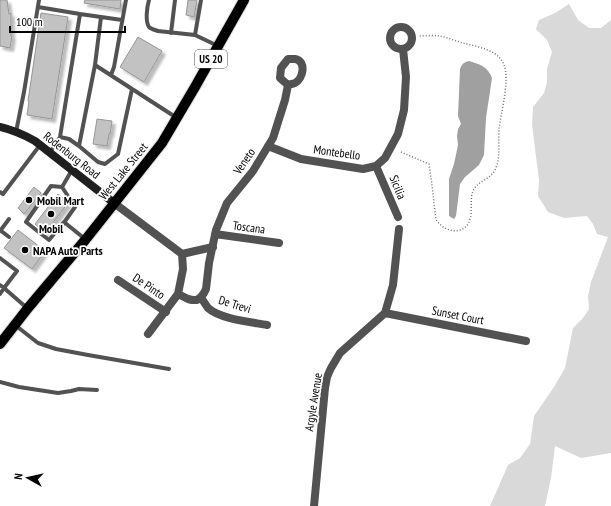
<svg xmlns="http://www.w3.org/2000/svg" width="611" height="506" font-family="'PT Sans Narrow',sans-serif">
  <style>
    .green { fill: #d9d9d9 }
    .water { fill: #a0a0a0 }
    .building { fill: #c2c2c2; stroke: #969696; filter: url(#shadow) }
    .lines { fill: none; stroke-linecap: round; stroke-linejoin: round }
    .primary-casing { stroke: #dbdbdb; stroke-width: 12 }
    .path { stroke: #747474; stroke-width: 1.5; stroke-dasharray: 1 2; stroke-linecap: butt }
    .lane { stroke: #525252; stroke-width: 4 }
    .street { stroke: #525252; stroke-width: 8 }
    .secondary { stroke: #1f1f1f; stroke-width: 8 }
    .primary { stroke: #000; stroke-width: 10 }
    .poi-dot { fill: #000; stroke: #fff; stroke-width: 1.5 }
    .labels { text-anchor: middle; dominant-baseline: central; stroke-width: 3.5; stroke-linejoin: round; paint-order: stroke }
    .shield { fill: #fff; stroke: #4c4c4c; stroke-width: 1 }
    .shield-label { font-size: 11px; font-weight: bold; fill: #000 }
    .street-label { font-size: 12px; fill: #000; stroke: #fff }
    .poi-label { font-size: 12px; font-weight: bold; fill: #000; stroke: #fff; text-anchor: start }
  </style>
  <defs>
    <filter id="shadow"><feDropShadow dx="3.5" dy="3.5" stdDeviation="1" flood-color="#0004"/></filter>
  </defs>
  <rect width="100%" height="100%" fill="#fff"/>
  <path class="green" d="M569,4L578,20L589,28H601L611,20V453L581,458L555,446L551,478L545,506H490L508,465L520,458L530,444L534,416L554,387L565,368L573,328L583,318L589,309L588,296L591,282L608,237L597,234L593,224L587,216L564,218L548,212L538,196L539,180L532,125L533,107L544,93L547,82V69L552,52L547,40L536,29L539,20L555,13Z"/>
  <path class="water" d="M469,61C480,64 488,67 492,78L486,118L484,155L479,165L465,177L460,184L456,216L454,219L449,216V179L454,164L458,145L457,136L458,129L461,124L458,116L460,69C462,64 464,62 469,61Z"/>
  <path class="building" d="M0,0H7L9,14L11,13V36H12L10,48L0,46Z
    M85,0H121L120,9L84,3Z
    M188,0H197L194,17L186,15Z
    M41,13L68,17L52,119L27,115L29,101H28Z
    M138,37L162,51L144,82L120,67Z
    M97,119L112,121L110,134H109L107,146L93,144Z
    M34,187L41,193L24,214L18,208Z
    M58,194L67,201L68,203L45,233L35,224Z
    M18,230L45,251L32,269L4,248Z"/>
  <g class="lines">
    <g class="primary-casing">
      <path id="primary" d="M0,344L28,308L86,239L162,143L195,87L244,0"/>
    </g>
    <path class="path" d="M401,152L429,164C431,178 433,191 434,204C435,208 435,214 436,219C438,224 445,229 450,230C457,232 464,230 468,224C474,214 469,201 473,191C477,181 490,180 495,170C501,157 498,143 499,129C501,113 510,79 504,65C498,49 477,47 463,43C455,41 447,37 439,36C433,35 425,36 418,36"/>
    <path class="lane" d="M149,0C147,7 145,21 149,27C151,29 155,30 158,31L195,35L218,46
      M38,7L80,14L60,137L50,152
      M80,14L101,17L95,65L177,118
      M101,17L122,20
      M171,33L175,0
      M195,35L201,0
      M111,75L114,67L126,0
      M16,132L24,92L39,0
      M60,137L69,139L79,146L95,65
      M79,146L98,162L105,164L118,154L132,89
      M72,170L62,187L51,186L26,222L49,240L64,222L85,239
      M62,187L75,207L63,224
      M0,192L3,194L40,145
      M0,230L9,237
      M0,231L9,219
      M0,258L17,271L4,288L0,285
      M0,294L4,288L27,308
      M15,325L38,343L56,349L88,355L169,369
      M0,382L19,387L58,393L71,391L79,389L97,390"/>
    <path class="street" d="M390 38a11 11 0 1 1 22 0a11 11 0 1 1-22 0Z
      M268,146L301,159L363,169L376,166L385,158L398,134L404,110L406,77L403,49
      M376,166L398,217
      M114,203L182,254
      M215,234L279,243
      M182,254L213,247
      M118,280L166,312
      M178,294L183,269L182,254
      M201,297C203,301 206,305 208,308C220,319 251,322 267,325
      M385,313L526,341
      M148,334L178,294L188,299L192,300H197L201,297L204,293L206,289L209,263L216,230L227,203L253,171L273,138L285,100L288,85C290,84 293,84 295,83C303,79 307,61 295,59C293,59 291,59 288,59L281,68L280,78L288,85
      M314,506L325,388L327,377L331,368L340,353L385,313L393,285L399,229"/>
    <path class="secondary" d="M0,127C13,130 24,135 35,141L114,203"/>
    <use href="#primary" class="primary"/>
  </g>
  <g class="poi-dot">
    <circle cx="29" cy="200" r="4"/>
    <circle cx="51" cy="214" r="4"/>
    <circle cx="25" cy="250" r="4"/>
  </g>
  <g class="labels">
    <rect class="shield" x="195" y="50" width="32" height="18" rx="3"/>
    <g class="shield-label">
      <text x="211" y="59">US 20</text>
    </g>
    <g class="street-label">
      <text transform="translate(337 152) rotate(8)">Montebello</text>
      <text transform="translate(72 155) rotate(38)">Rodenburg Road</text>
      <text transform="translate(244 161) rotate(-56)">Veneto</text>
      <text transform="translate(123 171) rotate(-51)">West Lake Street</text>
      <text transform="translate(398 187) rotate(68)">Sicilia</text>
      <text transform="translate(249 227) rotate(8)">Toscana</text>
      <text transform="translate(149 286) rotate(34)">De Pinto</text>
      <text transform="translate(235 304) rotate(17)">De Trevi</text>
      <text transform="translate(458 315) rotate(11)">Sunset Court</text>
      <text transform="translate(313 402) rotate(-81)">Argyle Avenue</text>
    </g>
    <g class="poi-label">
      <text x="37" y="200">Mobil Mart</text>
      <text x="51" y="228" text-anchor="middle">Mobil</text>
      <text x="33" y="250">NAPA Auto Parts</text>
    </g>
  </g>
  <g transform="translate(28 478) rotate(278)" stroke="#ffffff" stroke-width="3" paint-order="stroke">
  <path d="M0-3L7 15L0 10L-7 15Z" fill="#000000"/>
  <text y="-6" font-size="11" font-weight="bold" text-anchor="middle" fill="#000000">N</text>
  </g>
  <path d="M10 26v6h115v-6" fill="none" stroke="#000000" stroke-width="2"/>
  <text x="16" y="26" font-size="12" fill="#000000" stroke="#ffffff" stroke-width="3" paint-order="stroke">100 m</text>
</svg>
